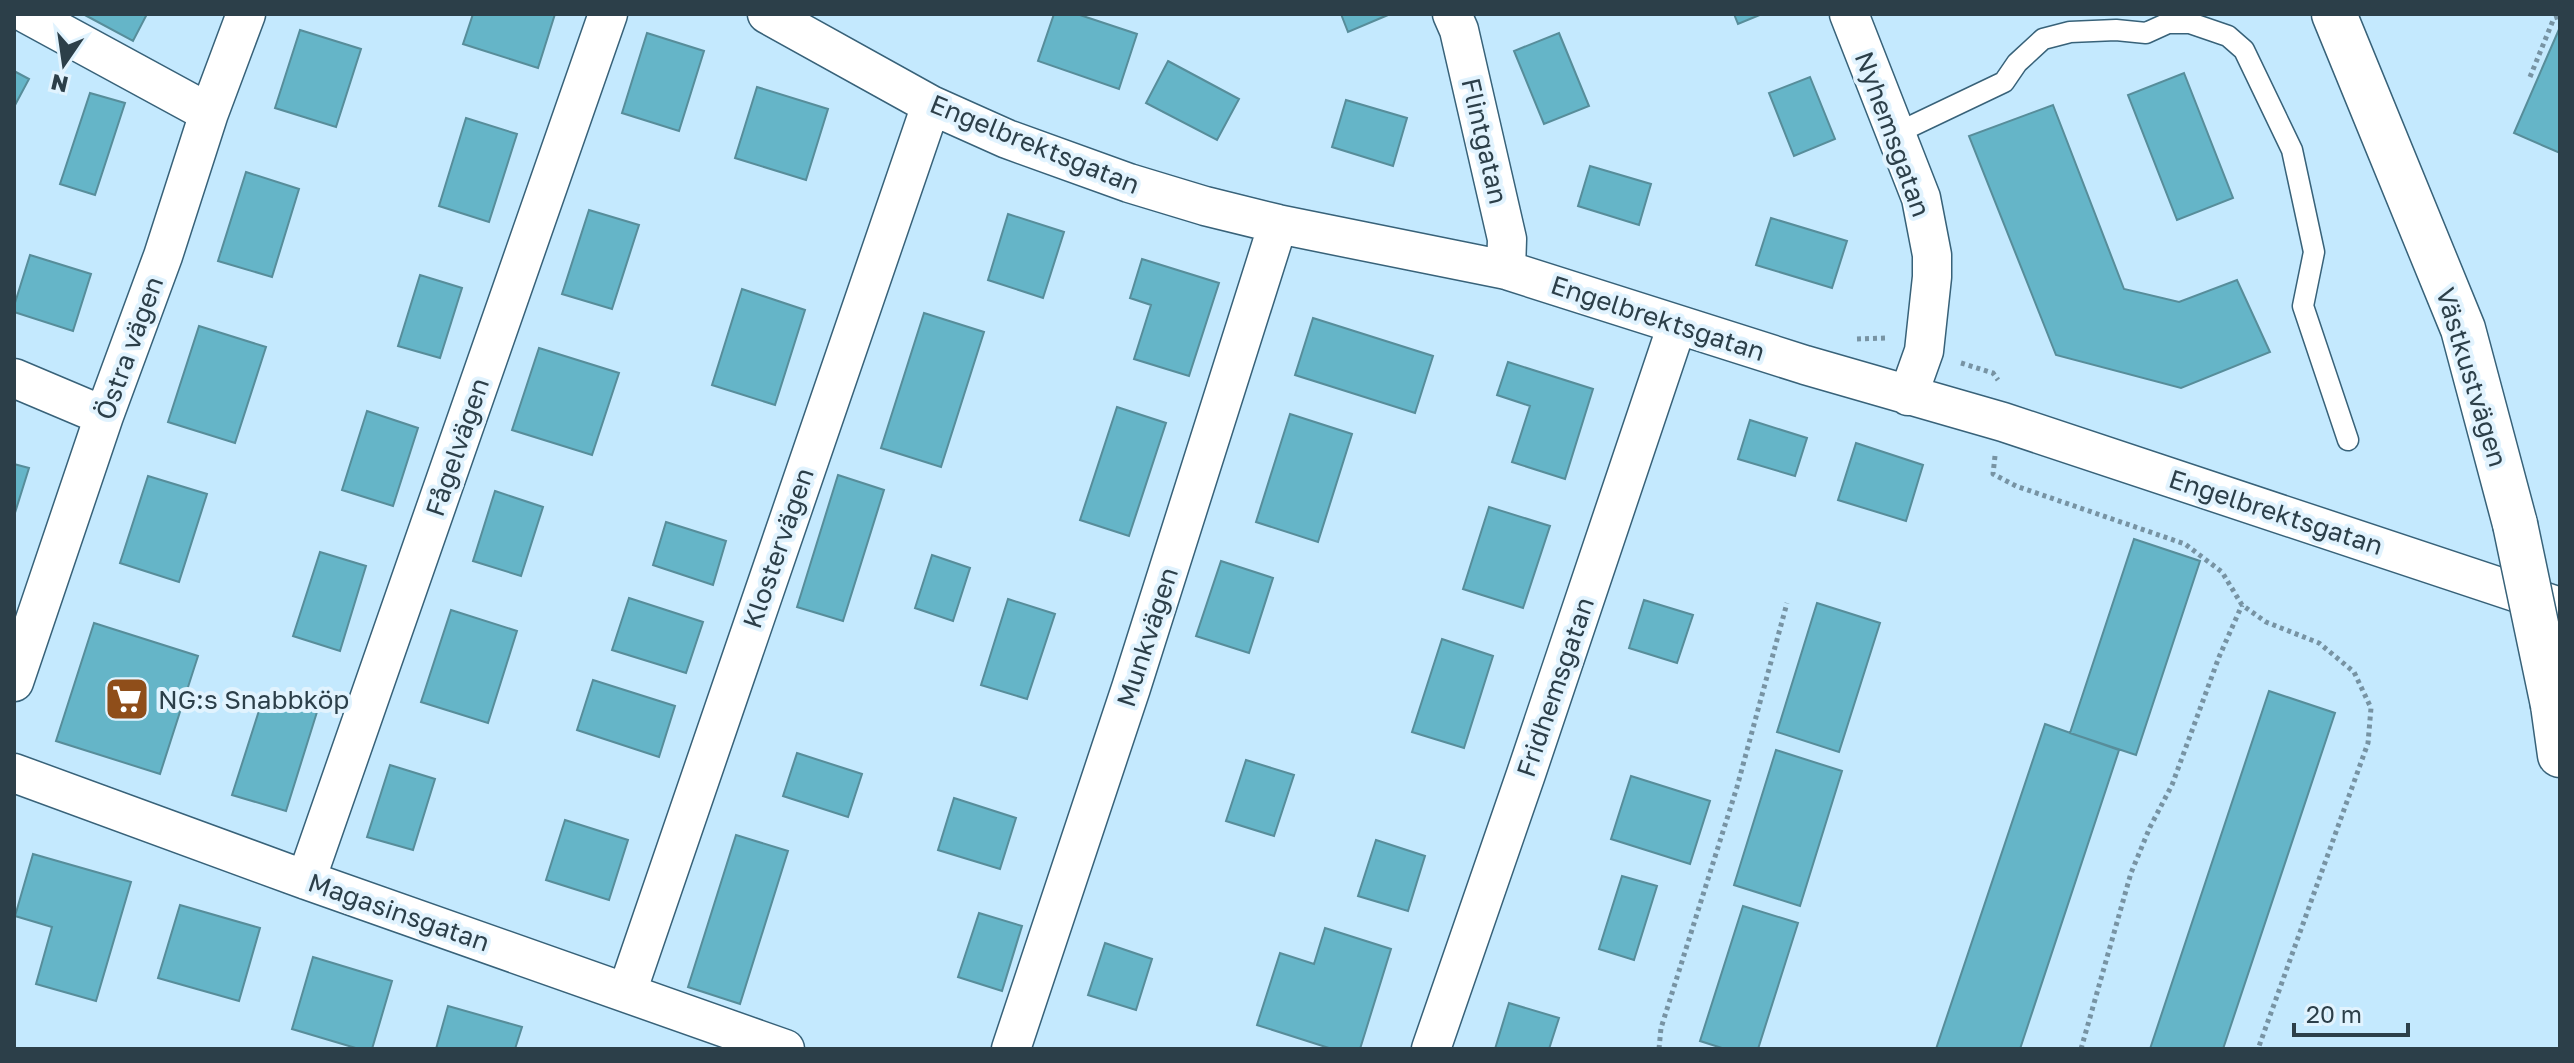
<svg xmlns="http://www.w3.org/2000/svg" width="2574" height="1063" font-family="'Golos Text',sans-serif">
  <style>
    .building { fill: #65b5c8; stroke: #578d9a; stroke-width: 2 }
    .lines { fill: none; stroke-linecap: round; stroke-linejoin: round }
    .lane-casing { stroke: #386279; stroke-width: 23 }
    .street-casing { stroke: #386279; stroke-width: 41 }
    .secondary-casing { stroke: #386279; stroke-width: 47 }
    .path { stroke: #7793a3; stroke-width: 5; stroke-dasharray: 4 4; stroke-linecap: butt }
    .lane { stroke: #fff; stroke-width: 20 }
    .street { stroke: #fff; stroke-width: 38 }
    .secondary { stroke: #fff; stroke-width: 44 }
    .secondary-bridge-casing { stroke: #386279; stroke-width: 47; stroke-linecap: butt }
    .secondary-bridge { stroke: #fff; stroke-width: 44 }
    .labels { text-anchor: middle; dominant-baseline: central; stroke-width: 8; stroke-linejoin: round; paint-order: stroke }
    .street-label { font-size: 26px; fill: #2c3f49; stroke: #e1f3fe }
    .poi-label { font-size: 26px; fill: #2c3f49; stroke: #e1f3fe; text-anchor: start }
  </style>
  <rect width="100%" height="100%" fill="#c4e9fe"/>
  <path class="building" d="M83,14H147L133,41Z
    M473,14H555L538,68L463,44Z
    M1054,14H1077L1137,34L1119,89L1038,61Z
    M1341,14H1388V15L1348,32Z
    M1734,14H1762L1738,24Z
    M2560,27V153L2514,133Z
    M300,30L361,49L336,127L275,108Z
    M647,33L704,51L679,131L622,113Z
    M1559,33L1589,106L1544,124L1514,51Z
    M1168,61L1239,99L1217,140L1146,103Z
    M14,71L29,79L14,107Z
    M2184,73L2233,198L2177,220L2128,95Z
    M1810,77L1835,139L1794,156L1769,93Z
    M757,87L828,109L806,180L735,158Z
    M90,93L125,103L95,195L60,184Z
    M1346,100L1407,118L1393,166L1332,147Z
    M2053,105L2124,289L2179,302L2237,280L2270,352L2181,388L2056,355L1969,136Z
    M466,118L517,134L489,222L439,206Z
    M1590,166L1651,184L1639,225L1578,206Z
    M246,172L299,189L272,277L218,261Z
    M589,210L639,225L612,309L562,294Z
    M1008,214L1064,232L1043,298L988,280Z
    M1771,218L1847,241L1832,288L1756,265Z
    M30,255L91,274L73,331L14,312V306Z
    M1142,259L1219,283L1189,376L1134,359L1151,305L1130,298Z
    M420,275L462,288L440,358L398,346Z
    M742,289L805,310L775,405L712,385Z
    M924,313L984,332L941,467L881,448Z
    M1313,318L1433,356L1415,413L1295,375Z
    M199,326L266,347L235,443L168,422Z
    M539,348L619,373L592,455L512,430Z
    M1508,362L1593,389L1565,479L1512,462L1530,406L1497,395Z
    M1117,407L1166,423L1129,536L1080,520Z
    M367,411L418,428L393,506L342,490Z
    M1290,414L1352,434L1318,542L1256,522Z
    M1750,420L1807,438L1795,476L1738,459Z
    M1856,443L1923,465L1906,521L1838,500Z
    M14,464L29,468L14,516Z
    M838,475L884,490L843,621L797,607Z
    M148,476L207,494L179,582L120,563Z
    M495,491L543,507L521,576L473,561Z
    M1489,507L1550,526L1523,608L1463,589Z
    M666,522L726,541L713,585L653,565Z
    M2134,539L2200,561L2136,755L2070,733Z
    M320,552L366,566L340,651L293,636Z
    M932,555L970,568L953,621L915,608Z
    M1221,561L1273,578L1249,653L1196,636Z
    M629,598L703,622L686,673L612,650Z
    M1008,599L1055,614L1027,699L981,685Z
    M1644,600L1693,615L1677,663L1629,648Z
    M1817,603L1880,623L1839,752L1777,732Z
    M451,610L517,631L488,723L421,702Z
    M94,623L198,656L160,774L56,741Z
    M1442,639L1493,656L1464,748L1412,732Z
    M593,680L675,706L659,757L577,730Z
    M2269,691L2335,713L2223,1049H2150Z
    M264,695L317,712L286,811L232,795Z
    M2045,724L2119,750L2020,1049H1936Z
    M1776,750L1842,771L1800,906L1734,885Z
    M797,753L862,774L848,817L783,796Z
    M1246,760L1294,775L1274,836L1226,821Z
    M390,765L435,779L413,850L367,837Z
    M1631,776L1710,801L1690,864L1611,839Z
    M954,798L1016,818L1000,869L938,850Z
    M565,820L628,840L609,900L546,880Z
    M736,835L788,851L740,1004L688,987Z
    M1376,840L1425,856L1408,911L1358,896Z
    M33,854L131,882L96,1001L36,984L52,927L15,916Z
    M1622,876L1657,886L1634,960L1599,949Z
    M180,905L260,928L239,1001L158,978Z
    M1743,906L1798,923L1758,1049H1725L1700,1041Z
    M979,913L1022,926L1002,991L958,977Z
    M1325,928L1391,949L1360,1049H1332L1257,1025L1280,953L1314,964Z
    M1105,943L1152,959L1136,1010L1088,995Z
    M313,957L392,981L372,1049H359L292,1029Z
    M1509,1003L1559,1018L1549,1049H1495Z
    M448,1006L522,1027L515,1049H436Z"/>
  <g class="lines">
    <g class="lane-casing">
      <path id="lane" d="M1897,133L2004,82L2017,63L2043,39L2070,32L2116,30L2146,33L2168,23H2190L2228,36L2244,50L2292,150L2314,252L2303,306L2348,440"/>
    </g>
    <g class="street-casing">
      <path id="street" d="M27,14L209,113
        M767,14L931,105L1007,139L1129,183L1205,206L1278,224L1506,270L1805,365L2003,422L2560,607
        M1452,14L1459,30L1507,239L1506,270
        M1849,14L1921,198L1932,255V277L1924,351L1908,396
        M14,378L104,416
        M14,682L104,416L163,256L209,113L246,14
        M14,773L306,880L785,1049
        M306,880L608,14
        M627,992L931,105
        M1011,1049L1131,688L1278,224
        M1431,1049L1526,774L1677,325"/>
    </g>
    <g class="secondary-casing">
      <path id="secondary" d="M2334,14L2463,329L2515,524
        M2553,705L2560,755"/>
    </g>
    <path class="path" d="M2530,77L2554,18L2560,16
      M1857,339L1887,338
      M1961,363L1993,373L1998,380
      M1995,456L1993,474L2016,486L2185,544L2222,572L2242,605L2266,622L2319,643L2354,672L2371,708L2368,743L2258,1049
      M1659,1049L1661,1028L1737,787L1787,603
      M2081,1049L2131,873L2150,827L2172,785L2219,657L2242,605"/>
    <use href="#lane" class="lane"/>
    <use href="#street" class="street"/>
    <use href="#secondary" class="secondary"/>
    <g class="secondary-bridge-casing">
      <path id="secondary-bridge" d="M2515,524L2553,705"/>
    </g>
    <use href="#secondary-bridge" class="secondary-bridge"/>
  </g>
  <defs>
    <g id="supermarket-square" transform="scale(2.3)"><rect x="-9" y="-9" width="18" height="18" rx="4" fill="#8f4e1a" stroke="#e1f3fe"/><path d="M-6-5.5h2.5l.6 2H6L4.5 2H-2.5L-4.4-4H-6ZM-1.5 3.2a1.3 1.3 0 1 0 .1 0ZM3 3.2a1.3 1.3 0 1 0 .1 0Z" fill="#fff"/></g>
  </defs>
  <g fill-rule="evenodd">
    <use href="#supermarket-square" x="127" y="699"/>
  </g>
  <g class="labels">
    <g class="street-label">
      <text transform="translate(1893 134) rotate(70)">Nyhemsgatan</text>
      <text transform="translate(1485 141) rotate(77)">Flintgatan</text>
      <text transform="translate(1035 144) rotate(22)">Engelbrektsgatan</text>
      <text transform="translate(1658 318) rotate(18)">Engelbrektsgatan</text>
      <text transform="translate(129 348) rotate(-70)">Östra vägen</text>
      <text transform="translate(2472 377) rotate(73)">Västkustvägen</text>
      <text transform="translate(457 447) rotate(-71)">Fågelvägen</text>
      <text transform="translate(2276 512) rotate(18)">Engelbrektsgatan</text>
      <text transform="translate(778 548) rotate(-71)">Klostervägen</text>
      <text transform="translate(1147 637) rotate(-72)">Munkvägen</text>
      <text transform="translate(1555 687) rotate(-71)">Fridhemsgatan</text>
      <text transform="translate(399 912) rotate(19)">Magasinsgatan</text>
    </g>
    <g class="poi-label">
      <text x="158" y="699">NG:s Snabbköp</text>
    </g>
  </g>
  <rect width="2574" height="1063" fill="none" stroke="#2c3f49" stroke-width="32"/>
  <g transform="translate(64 64) rotate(193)" stroke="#e1f3fe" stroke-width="6" paint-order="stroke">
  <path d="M0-6L14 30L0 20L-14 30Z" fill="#2c3f49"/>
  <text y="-12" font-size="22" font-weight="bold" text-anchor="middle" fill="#2c3f49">N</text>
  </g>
  <path d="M2294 1023v12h114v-12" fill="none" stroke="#2c3f49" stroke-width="4"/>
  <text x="2306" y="1023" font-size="24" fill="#2c3f49" stroke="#e1f3fe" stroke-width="6" paint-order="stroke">20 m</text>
</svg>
